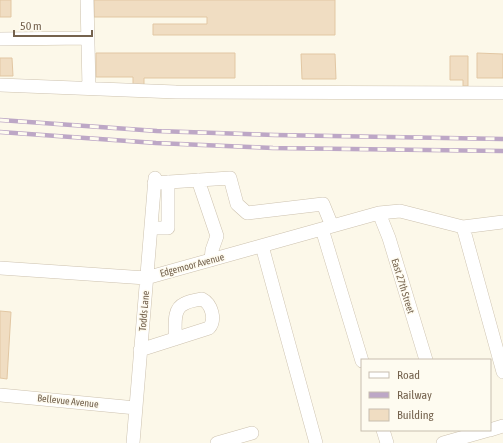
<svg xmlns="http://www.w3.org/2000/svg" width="503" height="443" font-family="'Asap Condensed',sans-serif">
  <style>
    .building { fill: #f0ddc2; stroke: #e2c7a3 }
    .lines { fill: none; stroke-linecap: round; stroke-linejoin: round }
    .minor-casing { stroke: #cdc2af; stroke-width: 14 }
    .minor { stroke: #fff; stroke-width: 13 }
    .rail-casing { stroke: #bda7c6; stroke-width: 4.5 }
    .rail { stroke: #fefbf0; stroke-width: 3; stroke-dasharray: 9; stroke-linecap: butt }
    .labels { text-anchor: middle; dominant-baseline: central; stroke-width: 3; stroke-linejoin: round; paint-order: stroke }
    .street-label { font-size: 10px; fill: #75634e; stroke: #fefbf0 }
  </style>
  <rect width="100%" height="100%" fill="#fcf8e9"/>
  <path class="building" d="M0,0H11V17H0Z
    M94,0H335V35H153V24H207V17H94Z
    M96,53H235V78H144V85H133V77H96Z
    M477,53L503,54V78H477Z
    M301,54H335L336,79H302Z
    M450,56H468V86H463V80H450Z
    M0,58H12L13,76H0Z
    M0,311L11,312L7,379L0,378Z"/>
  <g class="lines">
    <g class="minor-casing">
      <path id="minor" d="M87,0L89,88
        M0,39L88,38
        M0,85L176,92L503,93
        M198,180L217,236L212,250L211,260
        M154,183L230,178L237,204L247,213L323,204L332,226
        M379,213L389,238L426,360
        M463,227L503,372
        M151,228H168V182
        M322,229L362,361
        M262,246L316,443
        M0,268L146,278L379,213L400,211L463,227L503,222
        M140,350L209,328C216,320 212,304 202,299C196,300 189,301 184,304C172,309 176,328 175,339
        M0,395L136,408
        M383,430L387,443
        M490,430L503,426
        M133,443L155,178
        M217,443L252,433
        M443,443L489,430"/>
    </g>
    <use href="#minor" class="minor"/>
    <g class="rail-casing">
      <path id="rail" d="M0,120L157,131L275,135L503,139
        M0,132L156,143L273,148L503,151"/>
    </g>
    <use href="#rail" class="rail"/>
  </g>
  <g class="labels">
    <g class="street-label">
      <text transform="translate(192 265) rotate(-15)">Edgemoor Avenue</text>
      <text transform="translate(403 286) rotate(73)">East 27th Street</text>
      <text transform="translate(144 311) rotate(-85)">Todds Lane</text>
      <text transform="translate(68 401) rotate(6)">Bellevue Avenue</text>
    </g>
  </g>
  <rect x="361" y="359" width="130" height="72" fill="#fefbf0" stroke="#c7beaf"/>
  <rect x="369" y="372" width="20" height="6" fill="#ffffff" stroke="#c7beaf"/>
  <text x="397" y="379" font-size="12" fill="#75634e">Road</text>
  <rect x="369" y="392" width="20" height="6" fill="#bda7c6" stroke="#c7beaf"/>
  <text x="397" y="399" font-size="12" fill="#75634e">Railway</text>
  <rect x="369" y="409" width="20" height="12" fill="#f0ddc2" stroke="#c7beaf"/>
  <text x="397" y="419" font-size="12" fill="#75634e">Building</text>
  <path d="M14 30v6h78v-6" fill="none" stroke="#75634e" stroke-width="2"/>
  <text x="20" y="30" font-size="12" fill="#75634e" stroke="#fefbf0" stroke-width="3" paint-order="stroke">50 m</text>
</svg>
